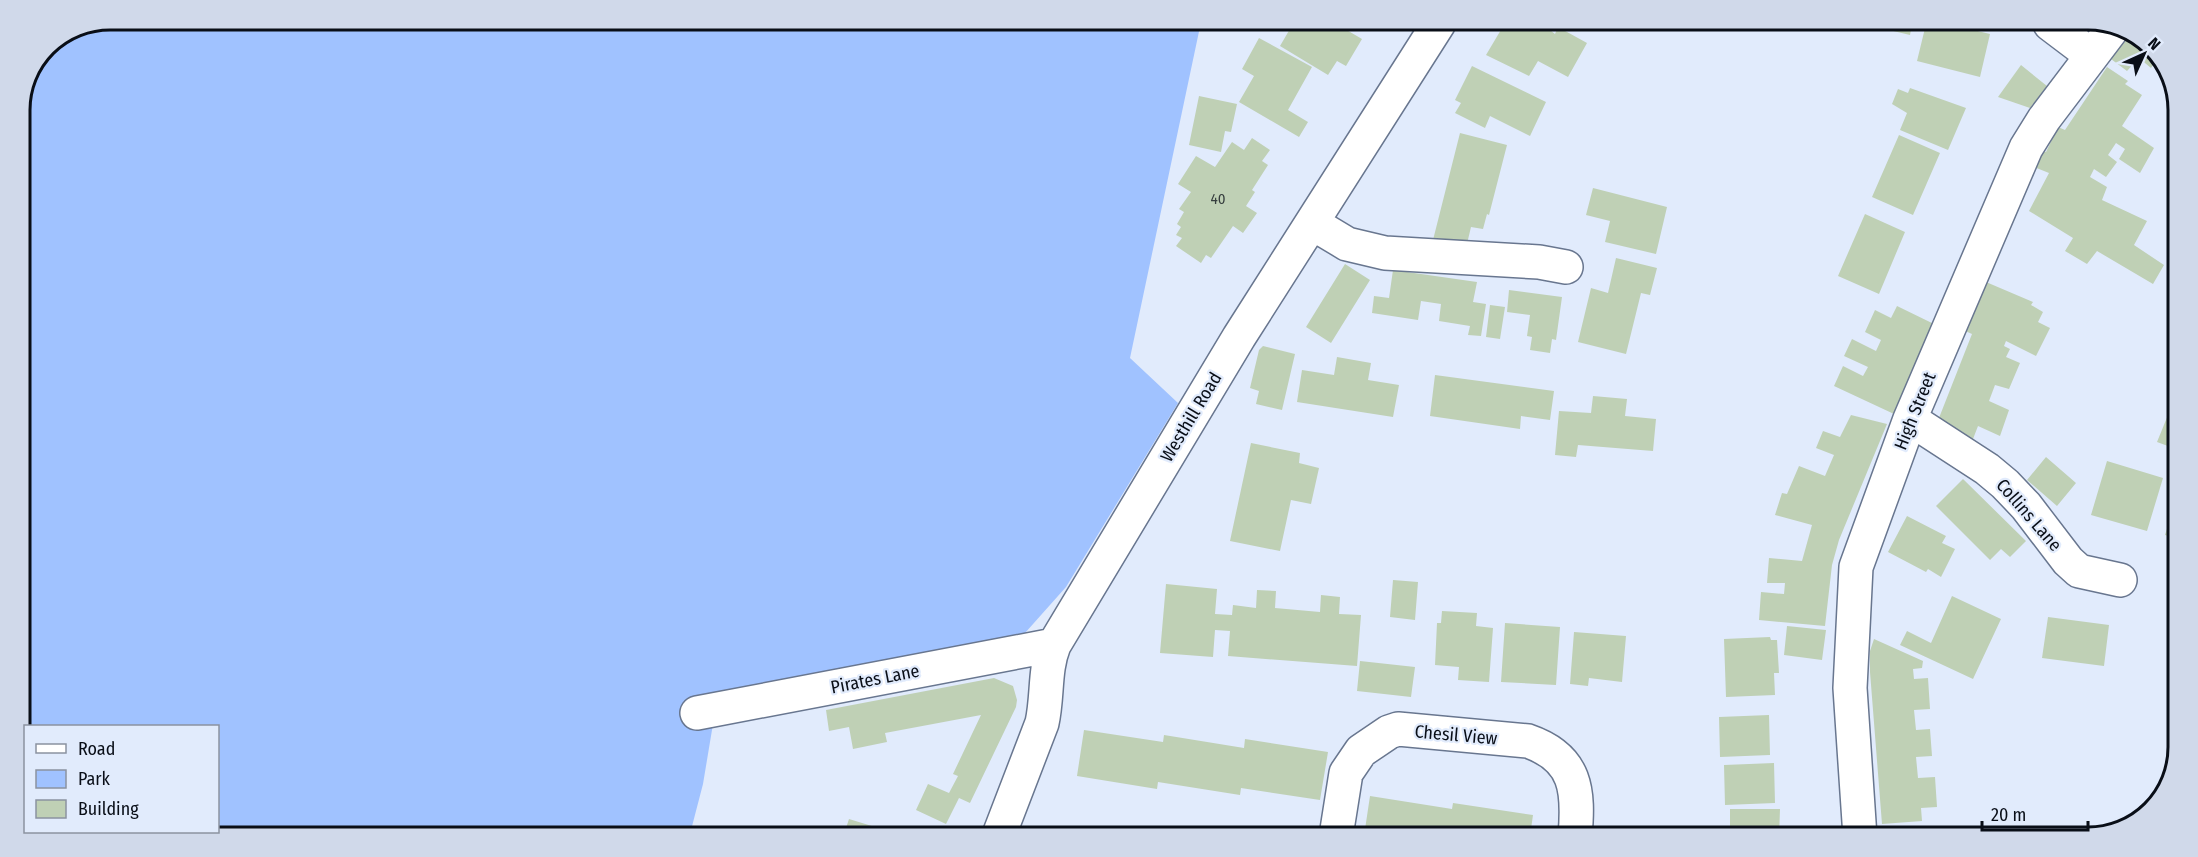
<svg xmlns="http://www.w3.org/2000/svg" width="2198" height="857" font-family="'Fira Sans Condensed',sans-serif">
  <style>
    .green { fill: #a0c2ff }
    .building { fill: #bfd0b5 }
    .lines { fill: none; stroke-linecap: round; stroke-linejoin: round }
    .minor-casing { stroke: #68768f; stroke-width: 36 }
    .minor { stroke: #fff; stroke-width: 33 }
    .labels { text-anchor: middle; dominant-baseline: central; stroke-width: 4.5; stroke-linejoin: round; paint-order: stroke }
    .number-label { font-size: 15px; fill: #363e3e }
    .street-label { font-size: 18px; fill: #090e17; stroke: #e1ebfc }
    .rim { fill: none; stroke: #090e17; stroke-width: 3 }
  </style>
  <rect width="100%" height="100%" fill="#e1ebfc"/>
  <path class="green" d="M110,20L1201,22L1130,358L1178,403L1066,587L1017,642L716,706L703,784L690,834L80,833L218,832V726H26L25,769L20,754V104L46,46Z"/>
  <path class="building" d="M1294,22H1333L1362,39L1346,66L1337,61L1328,75L1280,46Z
    M1505,23H1541L1555,34L1558,27L1587,43L1568,77L1538,61L1529,76L1486,55Z
    M1864,24H1912L1910,35Z
    M1926,24H1949L1990,34L1980,77L1917,61Z
    M2127,31L2160,55L2151,68L2139,58L2127,71L2107,56Z
    M1259,38L1312,67L1288,110L1308,122L1299,137L1239,102L1254,76L1242,69Z
    M2021,65L2047,86L2030,108L1998,97Z
    M1472,66L1546,102L1530,136L1490,116L1485,128L1455,113L1461,103L1455,100Z
    M2107,67L2128,81L2125,84L2142,95L2122,126L2154,148L2140,173L2119,159L2125,149L2116,143L2108,155L2117,162L2106,177L2094,169L2090,177L2107,187L2102,200L2147,221L2134,245L2164,265L2153,284L2097,251L2087,264L2065,251L2073,238L2029,211L2049,173L2034,167L2041,150L2046,152L2058,127L2065,130Z
    M1910,88L1966,108L1948,150L1900,130L1907,113L1892,104L1898,89L1908,93Z
    M1199,96L1237,104L1231,132L1225,131L1221,152L1189,145Z
    M1460,133L1507,145L1489,215L1487,214L1483,229L1471,227L1466,248L1433,240Z
    M1899,135L1940,153L1913,215L1872,197Z
    M1252,138L1270,150L1262,161L1268,165L1252,190L1255,192L1246,206L1257,213L1243,233L1233,226L1211,258L1206,255L1201,263L1176,246L1182,238L1176,235L1181,227L1177,224L1184,212L1179,209L1191,192L1178,184L1196,156L1215,167L1232,142L1244,150Z
    M1593,188L1667,207L1656,254L1605,242L1610,221L1586,215Z
    M1865,214L1905,232L1879,294L1838,276Z
    M1616,258L1657,268L1650,295L1641,293L1626,354L1578,342L1591,288L1608,293Z
    M1345,264L1370,280L1331,343L1306,327Z
    M1393,270L1477,282L1473,302L1486,304L1481,336L1468,335L1470,326L1439,321L1441,304L1421,301L1418,320L1372,313L1374,296L1389,298Z
    M1986,282L2033,302L2031,305L2043,312L2038,322L2050,328L2036,356L2006,341L2004,346L2010,349L2006,357L2020,363L2009,389L1995,385L1989,401L2009,410L2000,436L1978,426L1973,439L1937,423L1972,334L1963,330Z
    M1509,290L1562,297L1556,340L1552,339L1550,353L1530,350L1532,337L1527,336L1530,315L1507,312Z
    M1490,305L1505,307L1500,339L1486,337Z
    M1897,306L1936,325L1894,414L1834,386L1843,366L1863,376L1868,367L1844,356L1852,339L1876,351L1881,340L1865,332L1875,310L1891,318Z
    M1263,346L1295,354L1282,410L1256,404L1259,391L1250,388L1259,350Z
    M1337,357L1371,363L1368,380L1399,385L1393,417L1297,402L1302,370L1334,375Z
    M1435,375L1554,391L1550,420L1521,416L1520,429L1430,416Z
    M1593,396L1627,399L1625,416L1656,419L1653,451L1578,445L1576,457L1555,455L1559,411L1591,413Z
    M1851,415L1887,424L1839,540L1832,565L1825,626L1759,620L1761,592L1784,594L1785,583H1767L1769,558L1802,561L1812,525L1775,515L1782,493L1787,494L1799,466L1825,476L1834,455L1816,448L1823,431L1840,437Z
    M2168,415L2176,419V449L2157,442Z
    M1251,443L1300,453L1299,463L1319,468L1311,504L1291,500L1280,551L1230,541Z
    M2046,457L2076,483L2057,506L2027,480Z
    M2107,461L2163,478L2147,531L2091,515Z
    M1963,479L2026,541L2010,557L2001,549L1990,560L1936,506Z
    M2175,504V538L2165,535Z
    M1907,516L1946,536L1942,543L1955,549L1941,577L1928,569L1926,572L1888,552Z
    M1393,580L1418,582L1415,620L1390,617Z
    M1166,584L1217,589L1215,614L1232,615L1233,605L1256,608L1257,590L1276,591L1275,608L1320,612L1321,595L1340,597L1339,614L1361,615L1357,666L1228,656L1230,631L1215,630L1213,657L1160,653Z
    M1952,596L2001,619L1973,679L1900,645L1907,631L1931,643Z
    M1442,611L1477,613L1476,626L1493,628L1489,682L1458,680L1459,667L1435,665L1437,623H1441Z
    M2048,617L2109,625L2104,666L2042,658Z
    M1505,623L1560,627L1556,685L1501,682Z
    M1787,626L1826,630L1822,660L1784,655Z
    M1574,632L1626,636L1622,682L1589,678L1588,686L1570,684Z
    M1770,637L1771,640H1777L1779,673H1774L1775,695L1726,697L1724,639Z
    M1874,639L1923,661L1922,668L1913,669L1914,679L1928,678L1930,709L1914,710L1916,730L1930,729L1932,756L1916,757L1918,778L1935,777L1937,807L1921,808L1922,821L1882,824L1870,672V651Z
    M1360,661L1415,667L1411,697L1357,691Z
    M994,678L1013,686L1017,700L1016,707L970,803L959,798L946,824L916,810L928,784L949,793L958,776L953,774L981,715L885,733L887,742L853,749L849,727L829,731L826,710Z
    M1769,715L1770,755L1720,757L1719,717Z
    M1084,730L1163,742L1164,735L1244,748L1245,739L1328,752L1320,800L1241,788L1240,795L1158,782L1157,789L1077,776Z
    M1774,763L1775,803L1725,805L1724,765Z
    M1370,796L1452,809L1453,803L1533,815L1530,836H1364Z
    M1730,809H1780L1779,837H1730Z
    M849,819L898,834V835L844,834Z
    M1937,826V837H1880V828Z"/>
  <g class="lines">
    <g class="minor-casing">
      <path id="minor" d="M2050,24L2091,55
        M1312,223L1347,244L1385,253L1539,262L1566,267
        M1910,419L1987,469L2005,484L2026,506L2068,561L2079,571L2120,580
        M697,713L1054,645
        M999,835L1042,723C1048,696 1044,670 1054,645L1239,337L1439,23
        M1336,836L1346,773L1361,751L1389,732L1398,729L1528,741C1577,758 1579,791 1575,836
        M1860,837L1850,688L1856,567L1910,419L2026,148L2044,119L2116,24"/>
    </g>
    <use href="#minor" class="minor"/>
  </g>
  <g class="labels">
    <g class="number-label">
      <text x="1218" y="199">40</text>
    </g>
    <g class="street-label">
      <text transform="translate(1915 411) rotate(-68)">High Street</text>
      <text transform="translate(1191 417) rotate(-59)">Westhill Road</text>
      <text transform="translate(2029 515) rotate(49)">Collins Lane</text>
      <text transform="translate(875 679) rotate(-11)">Pirates Lane</text>
      <text transform="translate(1456 735) rotate(5)">Chesil View</text>
    </g>
  </g>
  <path d="M0 0H2198V857H0ZM110 30H2088A80 80 0 0 1 2168 110V747A80 80 0 0 1 2088 827H110A80 80 0 0 1 30 747V110A80 80 0 0 1 110 30Z" fill="#d0d9ea" fill-rule="evenodd"/>
  <path class="rim" d="M110 30H2088A80 80 0 0 1 2168 110V747A80 80 0 0 1 2088 827H110A80 80 0 0 1 30 747V110A80 80 0 0 1 110 30Z"/>
  <rect x="24" y="725" width="195" height="108" fill="#e1ebfc" stroke="#8b93a0" stroke-width="1.5"/>
  <rect x="36" y="744" width="30" height="9" fill="#ffffff" stroke="#8b93a0" stroke-width="1.5"/>
  <text x="78" y="755" font-size="18" fill="#090e17">Road</text>
  <rect x="36" y="770" width="30" height="18" fill="#a0c2ff" stroke="#8b93a0" stroke-width="1.5"/>
  <text x="78" y="785" font-size="18" fill="#090e17">Park</text>
  <rect x="36" y="800" width="30" height="18" fill="#bfd0b5" stroke="#8b93a0" stroke-width="1.5"/>
  <text x="78" y="815" font-size="18" fill="#090e17">Building</text>
  <g transform="translate(2144 54) rotate(45)" stroke="#e1ebfc" stroke-width="4.5" paint-order="stroke">
  <path d="M0-4.5L10 22L0 15L-10 22Z" fill="#090e17"/>
  <text y="-9" font-size="16" font-weight="bold" text-anchor="middle" fill="#090e17">N</text>
  </g>
  <path d="M1982 821v9h106v-9" fill="none" stroke="#090e17" stroke-width="3"/>
  <text x="1991" y="821" font-size="18" fill="#090e17" stroke="#e1ebfc" stroke-width="4.5" paint-order="stroke">20 m</text>
</svg>
